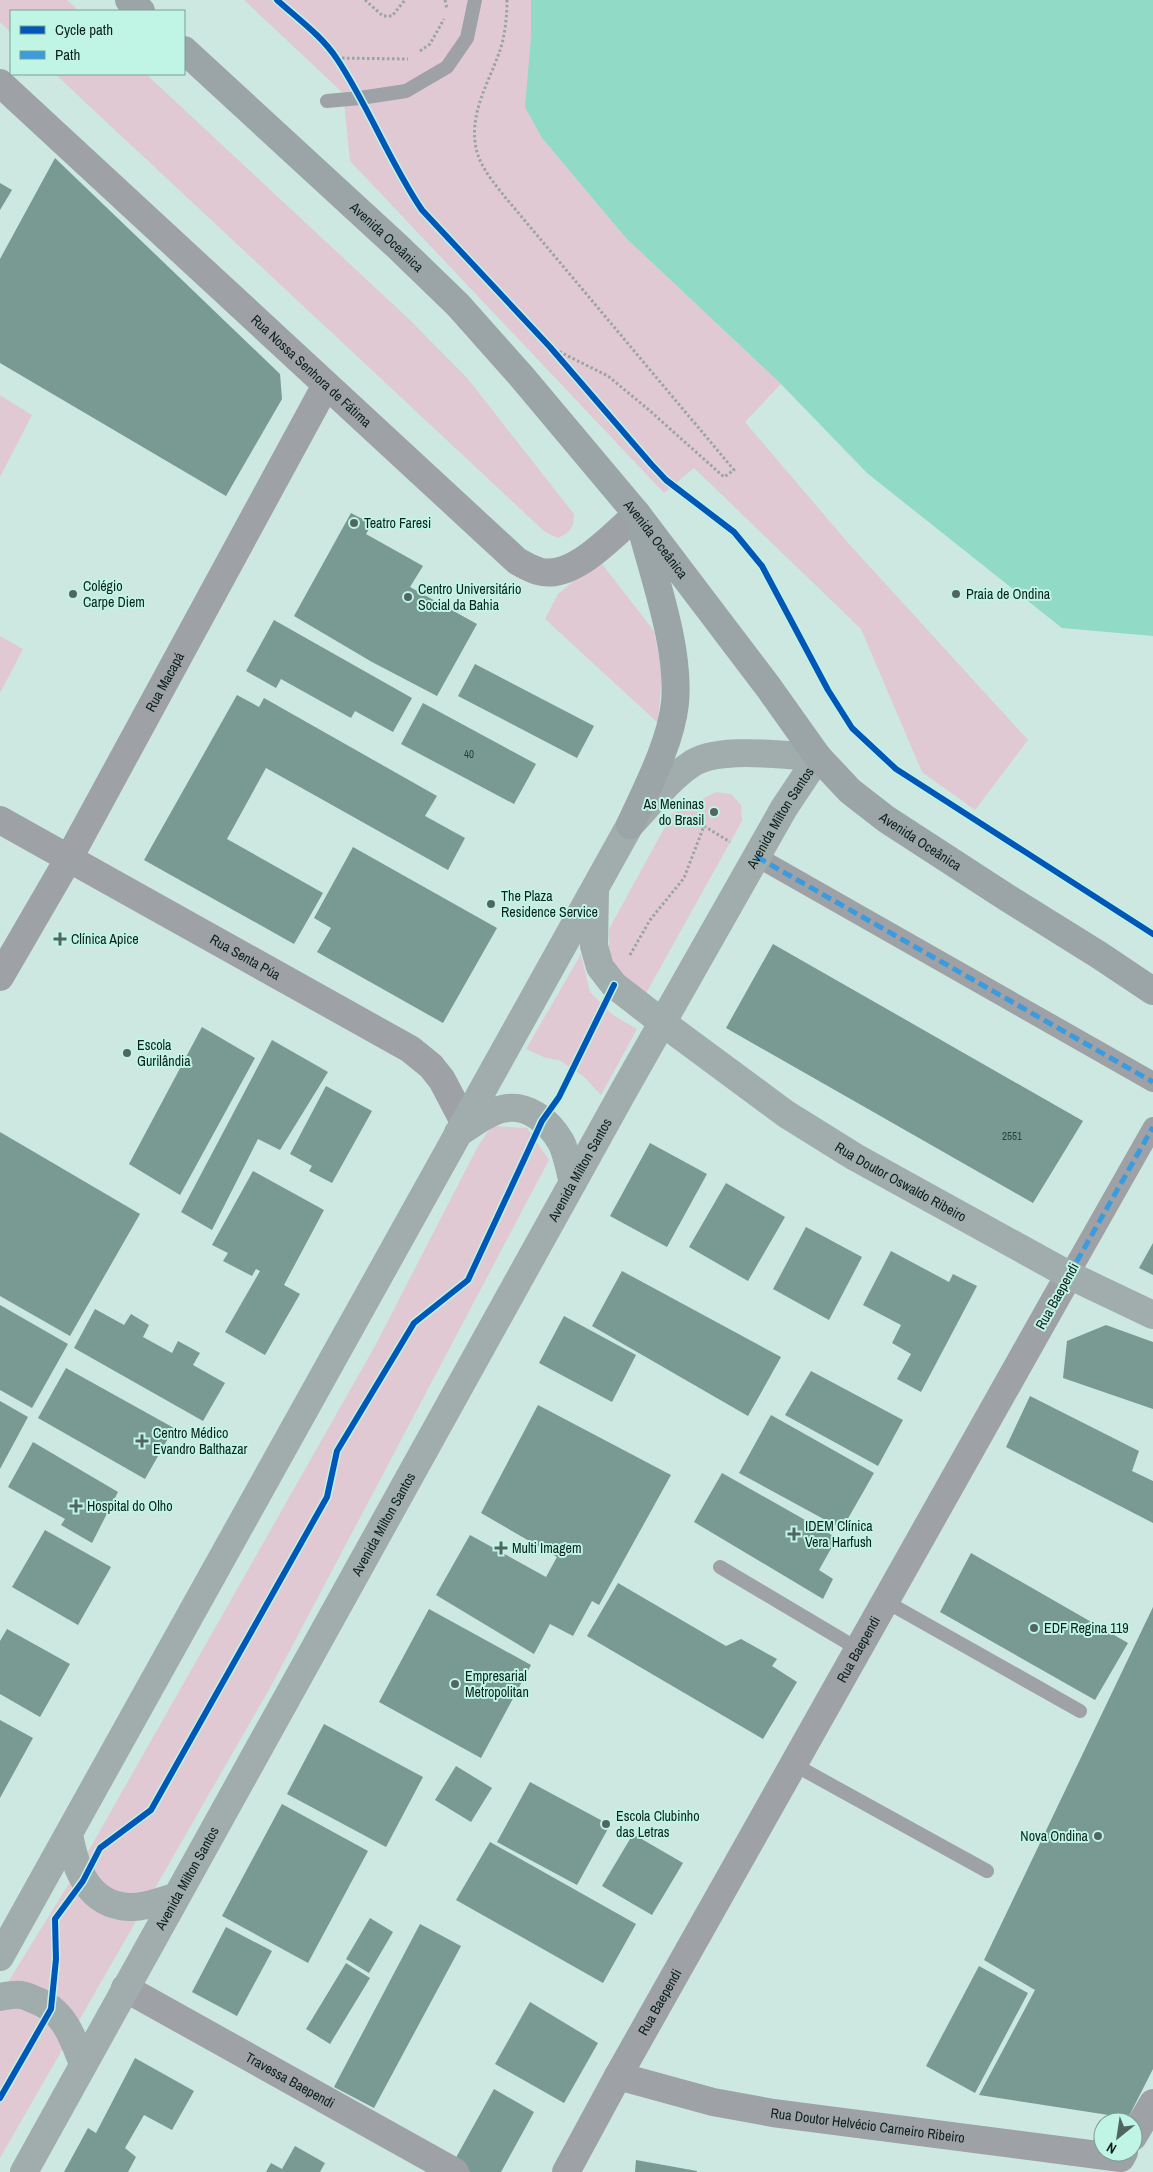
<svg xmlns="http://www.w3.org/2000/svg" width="1153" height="2172" font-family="'Archivo Narrow',sans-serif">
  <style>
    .green { fill: #e1c9d4 }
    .water { fill: #90dac6 }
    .building { fill: #789a92 }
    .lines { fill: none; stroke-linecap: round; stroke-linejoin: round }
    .path { stroke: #99a5a4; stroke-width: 3; stroke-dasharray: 2.5 2.5; stroke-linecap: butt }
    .service { stroke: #9ea1a5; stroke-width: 14 }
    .pedestrian { stroke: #9ea1a5; stroke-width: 20 }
    .minor { stroke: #9ea1a5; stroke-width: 28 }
    .secondary { stroke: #a1acad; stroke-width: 28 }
    .primary { stroke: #9ba4a6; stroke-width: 28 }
    .quiet { stroke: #3a9cdf; stroke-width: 5; stroke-dasharray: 10 5; stroke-linecap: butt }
    .cycleway-casing { stroke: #c0f4e4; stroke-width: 9 }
    .cycleway { stroke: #0057b8; stroke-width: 6 }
    .poi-dot { fill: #506761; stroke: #c0f4e4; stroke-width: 2 }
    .labels { text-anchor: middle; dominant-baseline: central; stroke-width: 4; stroke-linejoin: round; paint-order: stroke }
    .number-label { font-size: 11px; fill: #28403a }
    .street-label { font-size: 14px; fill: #0d221c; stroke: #c0f4e4 }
    .poi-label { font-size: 14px; fill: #0d221c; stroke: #c0f4e4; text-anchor: start }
  </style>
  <rect width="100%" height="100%" fill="#cce8e0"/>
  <path class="green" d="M0,0H67L79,11H11V33L0,22Z
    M244,0H531V37L542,138L626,238L781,384L745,422L849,544L1028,740L975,810L922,772L861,629L694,468L664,493L350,161L343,93Z
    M55,74H146L410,320L468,379L574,514C574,527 570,533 558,538L545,532Z
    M0,395L32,415L0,477Z
    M599,560L654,631L662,674L658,723L545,619L558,594Z
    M0,636L23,649L0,693Z
    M716,792L731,794L741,805L742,821L645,995L611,971L609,957V929L672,814Z
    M581,954L590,992L613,1015L637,1029L601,1095L583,1076L559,1060L546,1058L526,1049Z
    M492,1126L527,1128L549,1160L270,1688L0,2158V1995L81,1864L375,1346L478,1146Z"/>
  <path class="water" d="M531,0H1153V636L1062,628L867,473L781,384L626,238L542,138L525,107L531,37Z"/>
  <path class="building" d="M55,158L280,374L282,399L226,496L0,363V259Z
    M0,183L12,190L0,210Z
    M351,513L372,524L366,534L423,566L410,587L477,624L437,696L372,662L294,616Z
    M274,620L412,698L393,732L355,711L351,718L281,679L276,688L246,671Z
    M475,664L594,726L577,758L458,696Z
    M237,695L259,707L264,698L437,796L425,816L465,838L448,870L266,768L227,839L323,893L294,944L144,860Z
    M423,703L536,764L514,804L401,744Z
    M353,847L497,928L443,1023L317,952L331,928L314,918Z
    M773,944L1083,1121L1033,1203L726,1028Z
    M202,1027L255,1058L180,1195L129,1164Z
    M272,1040L328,1072L280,1150L258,1139L212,1230L181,1212Z
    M326,1086L372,1111L332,1183L309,1171L312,1166L290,1154Z
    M0,1132L140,1214L70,1336L0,1296Z
    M650,1143L707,1174L667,1247L610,1216Z
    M253,1171L324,1210L284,1285L300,1294L265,1355L225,1332L260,1271L256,1269L252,1276L223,1261L228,1253L212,1245Z
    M726,1183L785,1217L748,1281L689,1247Z
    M806,1227L862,1257L829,1320L773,1289Z
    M1153,1243V1275L1139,1268Z
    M891,1251L949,1282L953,1274L977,1286L921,1392L897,1379L911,1354L892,1343L901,1325L863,1305Z
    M622,1271L781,1357L748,1416L592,1326Z
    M0,1305L68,1344L32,1408L0,1390Z
    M95,1309L124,1325L131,1314L149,1325L143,1337L172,1353L178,1341L200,1353L193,1365L225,1383L203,1421L74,1348Z
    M564,1316L636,1355L612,1402L539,1363Z
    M1106,1325L1153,1342V1409L1063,1378L1067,1341Z
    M66,1368L174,1428L145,1479L38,1418Z
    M811,1371L903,1420L878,1466L785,1415Z
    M1030,1396L1139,1451L1132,1471L1153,1481V1523L1006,1447Z
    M0,1401L28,1417L0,1469Z
    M538,1405L671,1475L599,1605L592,1601L573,1636L550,1624L534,1654L436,1595L470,1535L546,1577L557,1557L481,1513Z
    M771,1415L874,1473L842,1529L739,1473Z
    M33,1442L118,1492L92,1543L61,1525L65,1519L8,1487Z
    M722,1473L837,1538L819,1570L833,1579L823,1599L694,1522Z
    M45,1530L111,1567L78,1625L12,1587Z
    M971,1553L1128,1643L1095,1700L940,1612Z
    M618,1583L726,1646L741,1639L777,1659L772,1666L797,1682L763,1739L587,1636Z
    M1153,1607V2069L1128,2118L979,2095L1035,1990L984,1960Z
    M429,1609L531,1665L481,1758L379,1702Z
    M7,1629L70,1664L40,1717L0,1694V1641Z
    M0,1720L33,1738L0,1798Z
    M324,1724L423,1777L386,1847L287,1794Z
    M456,1766L492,1788L471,1822L435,1800Z
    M530,1782L610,1825L577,1885L497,1842Z
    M282,1804L368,1851L308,1963L222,1916Z
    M633,1834L683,1863L652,1915L602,1886Z
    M490,1842L636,1924L603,1983L456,1900Z
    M370,1918L393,1932L369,1973L346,1959Z
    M420,1924L461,1946L374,2108L334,2087Z
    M226,1927L272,1951L237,2016L192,1992Z
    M346,1963L370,1978L330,2044L306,2029Z
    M979,1966L1028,1993L975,2093L926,2066Z
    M530,2002L598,2043L564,2103L495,2064Z
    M135,2058L194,2091L172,2130L144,2115L125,2148L136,2157L128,2172H64L88,2128L96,2133Z
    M494,2089L534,2112L501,2172H470L453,2163Z
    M295,2146L325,2163L320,2172H266L271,2163L282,2169Z
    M636,2160L697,2171V2172H635Z"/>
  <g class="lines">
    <path class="path" d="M365,0L383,16H392L405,0
      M445,0L447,9
      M507,0C507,17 505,37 499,53C488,84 469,114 476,148C480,167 494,183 505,197L734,470L724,477L649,410L608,376L550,347
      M420,51L430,44L444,19
      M337,58L408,59
      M630,955L650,920L684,878L704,826L730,842"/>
    <path class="service" d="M327,101L360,98L406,91L447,67L467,38L475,0
      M720,1567L858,1649
      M885,1601L1080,1711
      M793,1764L987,1871"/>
    <path class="pedestrian" d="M757,857L1153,1082
      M1069,1275L1153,1127"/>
    <g class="minor">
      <path id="s1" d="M0,83L517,561C524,565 531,569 538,571C572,582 614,534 637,514"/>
      <path id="s2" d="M0,820L410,1049L431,1066L442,1080L464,1122"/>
      <path id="s3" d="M0,977L69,858L326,385"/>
      <path id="s4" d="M125,1988L455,2172"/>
      <path id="s5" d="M618,2076L713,2102L773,2113L1121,2158L1124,2152"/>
      <path d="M1133,2137L1153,2103"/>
      <path id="s6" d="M566,2172L618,2076L1069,1275"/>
    </g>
    <g class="secondary">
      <path id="s7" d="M595,890L594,946L600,967L614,985L663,1023L786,1114L855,1157L1069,1275L1153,1315"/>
      <path d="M458,1133C472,1125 487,1112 502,1109C527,1103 549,1121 561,1142C567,1153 569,1169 573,1182"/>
      <path d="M69,1834C75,1868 88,1905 129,1907C144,1908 160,1901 175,1897"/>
      <path d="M0,1957L630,825C649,805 668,780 690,765C717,745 785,756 818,757"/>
      <path d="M0,1997C6,1996 14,1994 20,1995C25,1995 30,1998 35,2000C64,2010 73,2038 83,2064"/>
      <path id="s8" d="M24,2172L623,1092L784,808L818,757"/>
    </g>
    <g class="primary">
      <path d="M129,0L141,11"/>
      <path id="s9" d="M184,50L397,246L458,305L522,377L637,514L769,688L818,757L850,791L886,819L1006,897L1099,955L1153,991"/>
      <path d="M630,825C647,788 671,742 675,703C680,649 655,580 641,527"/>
    </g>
    <path class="quiet" d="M757,857L1153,1082
      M1069,1275L1153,1127"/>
    <g class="cycleway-casing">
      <path id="cycleway" d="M277,0C297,18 323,37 337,59C369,107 390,163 422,210L550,347L651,464L666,480L734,532L762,566L828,690L852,728L896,769L1153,934
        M0,2098L51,2009L56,1959L55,1919L83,1881L100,1848L151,1810L327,1497L337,1451L414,1323L468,1280L542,1121L559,1097L614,985"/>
    </g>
    <use href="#cycleway" class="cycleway"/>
  </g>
  <g class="poi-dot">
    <circle cx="354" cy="523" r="5"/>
    <circle cx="73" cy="594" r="5"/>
    <circle cx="956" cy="594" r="5"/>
    <circle cx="408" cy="597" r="5"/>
    <circle cx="714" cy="812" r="5"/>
    <circle cx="491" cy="904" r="5"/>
    <path d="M57.5 931.5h5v5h5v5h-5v5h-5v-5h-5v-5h5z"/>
    <circle cx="127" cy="1053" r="5"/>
    <path d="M139.5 1433.5h5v5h5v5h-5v5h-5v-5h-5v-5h5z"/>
    <path d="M73.5 1498.5h5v5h5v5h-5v5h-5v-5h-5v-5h5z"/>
    <path d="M791.5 1526.5h5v5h5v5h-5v5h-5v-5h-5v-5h5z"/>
    <path d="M498.5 1540.5h5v5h5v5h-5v5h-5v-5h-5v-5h5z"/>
    <circle cx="1034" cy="1628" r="5"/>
    <circle cx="455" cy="1684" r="5"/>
    <circle cx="606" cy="1824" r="5"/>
    <circle cx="1098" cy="1836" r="5"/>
  </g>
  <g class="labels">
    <g class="number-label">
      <text x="469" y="754">40</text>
      <text x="1012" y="1136">2551</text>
    </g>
    <g class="street-label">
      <text stroke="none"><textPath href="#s9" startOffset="276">Avenida Oceânica</textPath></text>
      <text stroke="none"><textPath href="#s1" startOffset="424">Rua Nossa Senhora de Fátima</textPath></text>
      <text stroke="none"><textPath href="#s9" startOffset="681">Avenida Oceânica</textPath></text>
      <text stroke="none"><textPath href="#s3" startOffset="338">Rua Macapá</textPath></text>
      <text stroke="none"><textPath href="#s8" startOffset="1551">Avenida Milton Santos</textPath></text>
      <text stroke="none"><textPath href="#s9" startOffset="1086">Avenida Oceânica</textPath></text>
      <text stroke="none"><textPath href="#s2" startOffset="281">Rua Senta Púa</textPath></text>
      <text stroke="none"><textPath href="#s8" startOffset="1146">Avenida Milton Santos</textPath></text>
      <text stroke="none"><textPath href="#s7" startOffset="449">Rua Doutor Oswaldo Ribeiro</textPath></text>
      <text transform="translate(1057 1296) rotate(-61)">Rua Baependi</text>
      <text stroke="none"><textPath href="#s8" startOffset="741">Avenida Milton Santos</textPath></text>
      <text stroke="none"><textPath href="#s6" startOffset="599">Rua Baependi</textPath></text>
      <text stroke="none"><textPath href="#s8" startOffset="336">Avenida Milton Santos</textPath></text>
      <text stroke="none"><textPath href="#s6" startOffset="194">Rua Baependi</textPath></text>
      <text stroke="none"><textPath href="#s4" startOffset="189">Travessa Baependi</textPath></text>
      <text stroke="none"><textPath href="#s5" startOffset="255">Rua Doutor Helvécio Carneiro Ribeiro</textPath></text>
    </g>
    <g class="poi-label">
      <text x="364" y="523">Teatro Faresi</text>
      <text x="83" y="586">Colégio<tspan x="83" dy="16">Carpe Diem</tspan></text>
      <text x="418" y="589">Centro Universitário<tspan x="418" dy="16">Social da Bahia</tspan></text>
      <text x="966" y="594">Praia de Ondina</text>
      <text x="704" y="804" text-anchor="end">As Meninas<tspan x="704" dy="16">do Brasil</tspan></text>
      <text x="501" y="896">The Plaza<tspan x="501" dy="16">Residence Service</tspan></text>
      <text x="71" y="939">Clínica Apice</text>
      <text x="137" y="1045">Escola<tspan x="137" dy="16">Gurilândia</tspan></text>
      <text x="153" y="1433">Centro Médico<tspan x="153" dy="16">Evandro Balthazar</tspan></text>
      <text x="87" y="1506">Hospital do Olho</text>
      <text x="805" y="1526">IDEM Clínica<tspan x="805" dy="16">Vera Harfush</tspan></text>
      <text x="512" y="1548">Multi Imagem</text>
      <text x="1044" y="1628">EDF Regina 119</text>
      <text x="465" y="1676">Empresarial<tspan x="465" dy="16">Metropolitan</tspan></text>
      <text x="616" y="1816">Escola Clubinho<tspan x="616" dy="16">das Letras</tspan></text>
      <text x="1088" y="1836" text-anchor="end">Nova Ondina</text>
    </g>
  </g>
  <rect x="10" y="10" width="175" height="65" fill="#c0f4e4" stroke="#78a094"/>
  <rect x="20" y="26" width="25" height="8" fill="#0057b8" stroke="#78a094"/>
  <text x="55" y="35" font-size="15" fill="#0d221c">Cycle path</text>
  <rect x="20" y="51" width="25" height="8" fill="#3a9cdf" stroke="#78a094"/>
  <text x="55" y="60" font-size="15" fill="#0d221c">Path</text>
  <g transform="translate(1118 2137) rotate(210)"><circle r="24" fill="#c0f4e4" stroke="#78a094"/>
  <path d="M0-4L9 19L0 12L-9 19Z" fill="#506761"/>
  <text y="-8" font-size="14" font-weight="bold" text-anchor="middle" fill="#0d221c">N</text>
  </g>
</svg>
